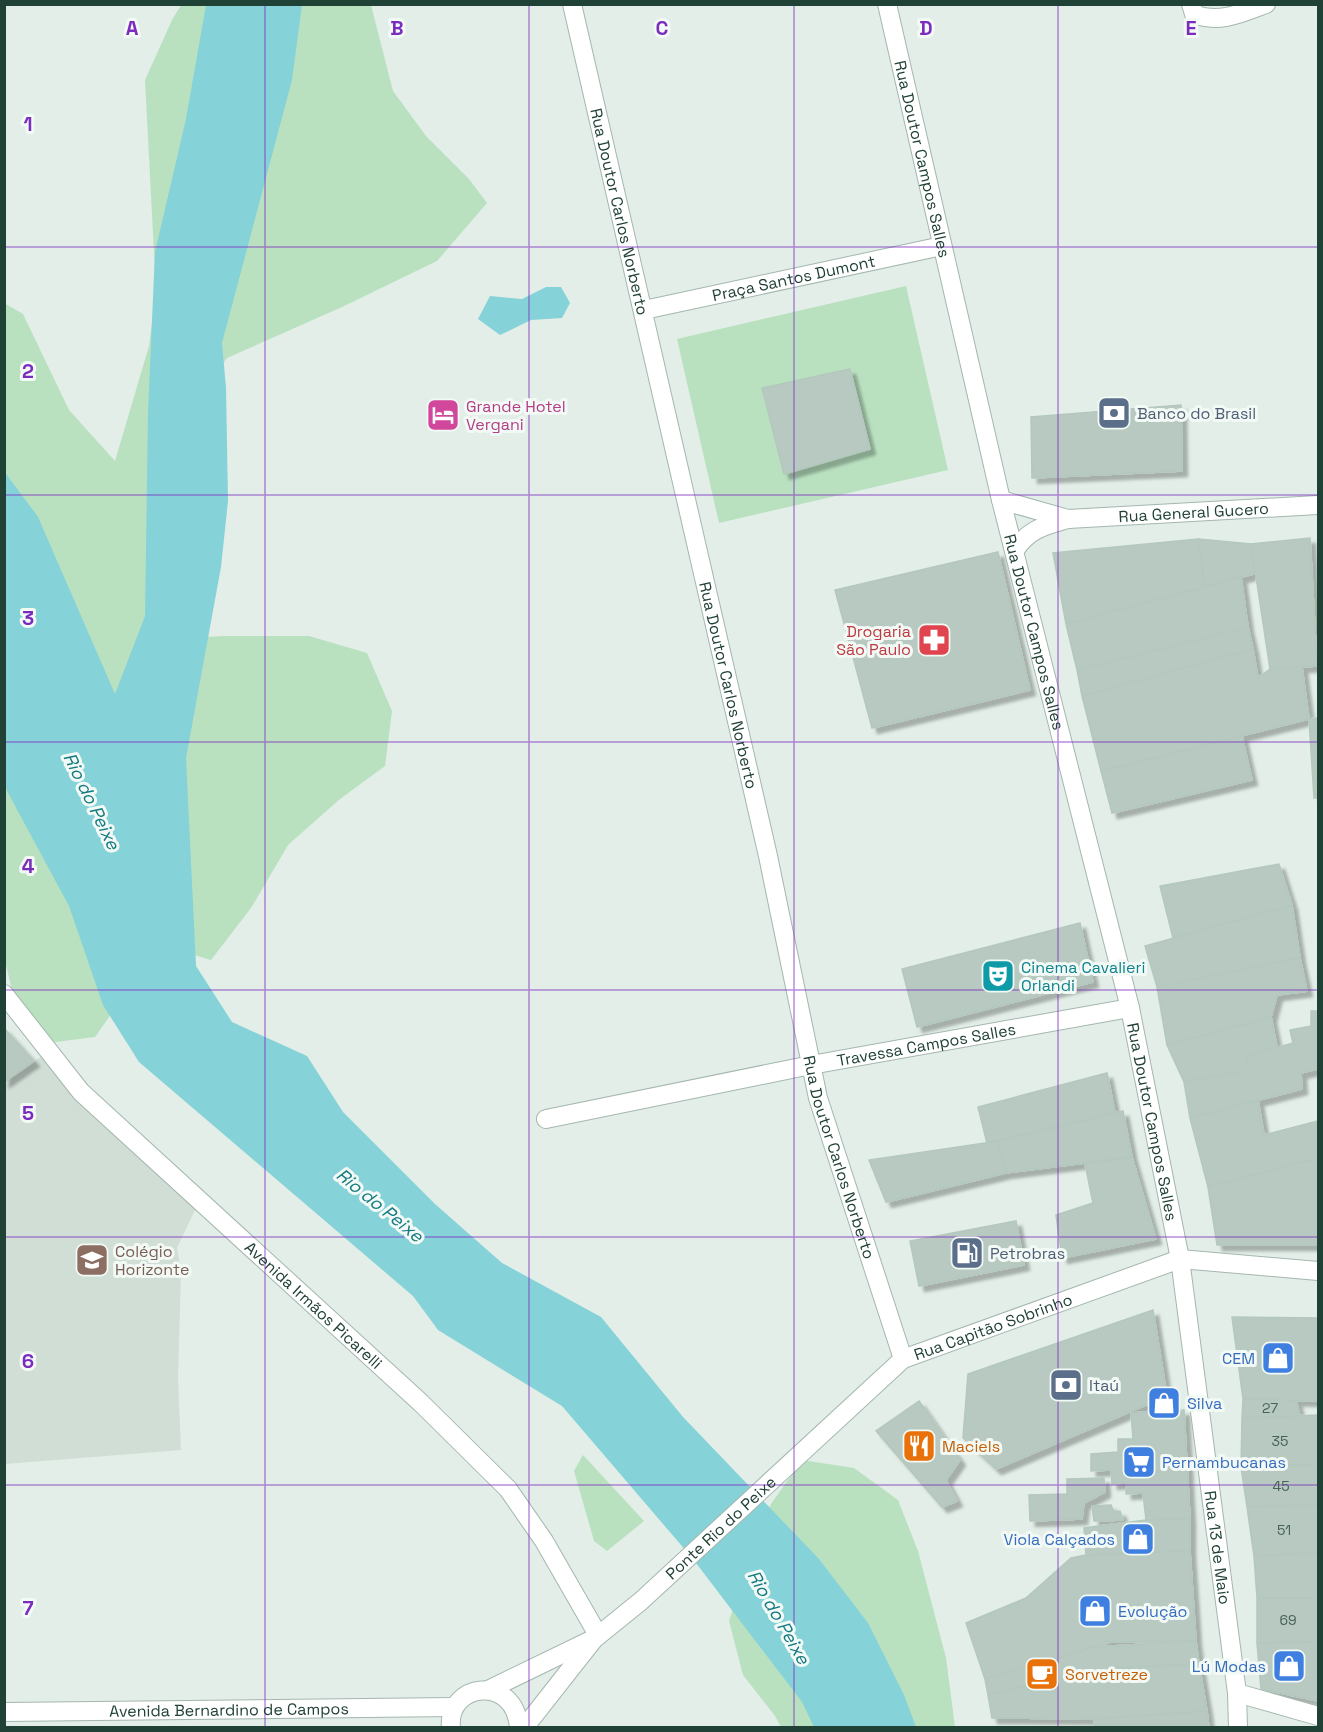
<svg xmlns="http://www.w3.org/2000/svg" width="1323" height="1732" font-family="'Space Grotesk',sans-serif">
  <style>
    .built { fill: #d0ded6 }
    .green { fill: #b9e1c0 }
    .water { fill: #85d2d8 }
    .building { fill: #b7c9c0; stroke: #b4c8be; stroke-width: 1.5; filter: url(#shadow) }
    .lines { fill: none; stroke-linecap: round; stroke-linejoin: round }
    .pedestrian-casing { stroke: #a4b7ae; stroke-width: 20 }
    .minor-casing { stroke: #a4b7ae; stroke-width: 20 }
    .tertiary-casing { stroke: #a4b7ae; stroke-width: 20 }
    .pedestrian { stroke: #fff; stroke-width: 18 }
    .minor { stroke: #fff; stroke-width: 18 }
    .tertiary { stroke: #fff; stroke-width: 18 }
    .grid { fill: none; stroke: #7b2cbf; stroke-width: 1.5; stroke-opacity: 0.55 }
    .labels { text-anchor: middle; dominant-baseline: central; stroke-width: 6; stroke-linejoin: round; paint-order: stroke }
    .number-label { font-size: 14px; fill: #466358 }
    .street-label { font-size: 16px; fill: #204135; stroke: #f3faf6 }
    .hotel-label { font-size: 16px; fill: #b23c85; stroke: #f3faf6; text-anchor: start }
    .service-label { font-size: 16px; fill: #4e5e75; stroke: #f3faf6; text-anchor: start }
    .health-label { font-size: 16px; fill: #be3a42; stroke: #f3faf6; text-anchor: end }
    .culture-label { font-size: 16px; fill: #0d838f; stroke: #f3faf6; text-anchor: start }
    .education-label { font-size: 16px; fill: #785e54; stroke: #f3faf6; text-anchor: start }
    .shop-label { font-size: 16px; fill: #366cbe; stroke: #f3faf6; text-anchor: end }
    .food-label { font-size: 16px; fill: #c56008; stroke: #f3faf6; text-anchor: start }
    .water-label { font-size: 18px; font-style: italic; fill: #147a82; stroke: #f3faf6 }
    .grid-label { font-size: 20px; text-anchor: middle; font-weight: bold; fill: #7b2cbf; stroke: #f3faf6; stroke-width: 6; stroke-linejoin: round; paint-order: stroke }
  </style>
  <defs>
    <filter id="shadow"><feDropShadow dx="5.5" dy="5.5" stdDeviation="1.5" flood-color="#0004"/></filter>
  </defs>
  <rect width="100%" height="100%" fill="#e2eee7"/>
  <path class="built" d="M42,1056L196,1208L177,1248L181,1272L178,1378L181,1450L5,1464L4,1082Z"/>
  <path class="green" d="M181,5H371L393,91L426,136L469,179L487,203L437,261L342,307L227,358L187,412L171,639L223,636H309L367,653L392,711L385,766L340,799L288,845L251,908L211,960L153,943L126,993L95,1037L40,1044L13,994L5,961L4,303L23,314L69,410L115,461L149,346L156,291L145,80L172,20Z
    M906,286L948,470L719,523L677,339Z
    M583,1455L644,1521L607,1551L594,1541L574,1471Z
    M802,1460L854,1468L898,1500L918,1551L946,1658L955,1727H781L775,1716L743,1675L729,1621L749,1559L771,1504Z"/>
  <path class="water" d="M206,5H302L292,80L222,343L226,388L228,501L221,567L186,758L196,966L232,1022L307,1056L343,1112L435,1204L502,1263L601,1317L683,1417L819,1559L868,1623L904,1695L916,1727H814L802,1702L693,1559L562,1406L438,1330L413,1296L139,1062L103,1005L69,906L7,791L5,785L4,471L38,517L115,694L145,616L148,413L155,252L186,119Z
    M546,287H561L570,303L562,318L531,320L500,335L478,319L490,296L522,299Z"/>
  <path class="building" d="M850,369L870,449L784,474L762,388Z
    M1181,405L1182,471L1032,478L1031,417Z
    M1310,538L1317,666L1270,669L1251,544Z
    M1198,539L1205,587L1066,624L1053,553Z
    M1198,539L1251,544L1254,574L1205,587Z
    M998,552L1030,690L872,728L835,590Z
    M1241,577L1248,627L1077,670L1066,624Z
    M1248,627L1253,649L1082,696L1077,670Z
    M1253,649L1258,678L1270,669L1302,667L1309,719L1101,771L1082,696Z
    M1318,718V798H1314L1309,719Z
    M1242,736L1252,780L1112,813L1101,771Z
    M1279,864L1292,905L1173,938L1160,886Z
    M1292,905L1300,958L1157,987L1145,946Z
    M1080,923L1093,982L917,1027L902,969Z
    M1300,958L1307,991L1277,995L1271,1017L1167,1045L1157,987Z
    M1311,1011H1318V1069L1301,1073L1302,1089L1190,1118L1184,1082L1248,1070L1247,1056L1293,1043L1290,1030L1311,1026Z
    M1271,1017L1277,1047L1247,1056L1248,1070L1184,1082L1167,1045Z
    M4,1028L34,1061L4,1082Z
    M1107,1073L1115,1113L987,1143L978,1107Z
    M1258,1100L1264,1135L1318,1121V1158L1208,1187L1190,1118Z
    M1123,1111L1132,1157L1006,1173L998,1141Z
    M998,1141L1006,1173L886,1202L869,1160Z
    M1132,1157L1156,1239L1062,1258L1056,1215L1093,1203L1085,1164Z
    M1318,1158V1245H1217L1208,1187Z
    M1016,1221L1024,1265L919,1286L910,1241Z
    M1153,1310L1167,1396L996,1469L963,1438L968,1374Z
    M1232,1317L1318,1318V1401L1243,1399Z
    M1243,1399L1296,1400L1300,1416L1242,1418Z
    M919,1401L960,1460L946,1480L957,1501L942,1507L876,1431Z
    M1184,1410L1190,1519L1146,1520L1143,1493L1126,1494V1483L1112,1484L1111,1470L1091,1471V1454L1118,1452V1439H1133L1131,1413Z
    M1318,1415V1464L1241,1467L1242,1418Z
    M1318,1464V1505L1247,1507L1241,1467Z
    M1104,1478L1105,1492L1084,1503L1082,1519L1030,1521L1029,1495L1067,1494V1479Z
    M1111,1505L1114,1512L1120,1511L1123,1520L1094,1521L1092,1506Z
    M1318,1505V1553L1254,1556L1247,1507Z
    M1190,1519V1551L1086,1555L1084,1528L1146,1520Z
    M1190,1551L1196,1641L1111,1642L985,1679L966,1623L1026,1598L1071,1558L1086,1555Z
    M1318,1553V1598H1257L1254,1556Z
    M1257,1598H1318V1642L1257,1643Z
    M1196,1641L1199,1664L1104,1668L988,1695L985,1679L1095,1647Z
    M1318,1642V1701L1261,1689L1257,1643Z
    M1199,1664L1207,1711L1094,1719L992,1718L988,1695L1104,1668Z
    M1207,1711L1209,1728H1094V1719Z"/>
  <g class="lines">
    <g class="pedestrian-casing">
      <g id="pedestrian">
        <path id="s1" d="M811,1065L1130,1008"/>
      </g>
    </g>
    <g class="minor-casing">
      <g id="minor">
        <path id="s2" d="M572,4L768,856L818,1098L903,1359"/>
        <path d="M1191,4L1194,14C1219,24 1242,13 1266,4"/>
        <path id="s3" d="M644,310L942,246"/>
        <path id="s4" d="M4,994L81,1092L421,1403L508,1489L544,1541L598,1635"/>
        <path d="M546,1119L811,1065"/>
        <path d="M1180,1259L1318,1271"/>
        <path d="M1237,1693L1318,1716"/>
      </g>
    </g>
    <g class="tertiary-casing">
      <g id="tertiary">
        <path id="s5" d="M887,4L1001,500L1130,1008L1180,1259L1237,1693L1238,1728"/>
        <path d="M1001,500L1068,519"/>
        <path id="s6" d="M1015,550C1029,529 1044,526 1068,519L1318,505"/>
        <path d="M488,1690L589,1641"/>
        <path id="s7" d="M4,1712L454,1707"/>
        <path d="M451,1728C446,1683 515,1673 519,1728"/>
        <path id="s8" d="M524,1728L594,1639L641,1601L903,1359L1180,1259"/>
      </g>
    </g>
    <use href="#pedestrian" class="pedestrian"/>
    <use href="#minor" class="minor"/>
    <use href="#tertiary" class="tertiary"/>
  </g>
  <path class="grid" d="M265,4V1728M529,4V1728M794,4V1728M1058,4V1728M4,247H1318M4,495H1318M4,742H1318M4,990H1318M4,1237H1318M4,1485H1318"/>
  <defs>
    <g id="bank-square" transform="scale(1.725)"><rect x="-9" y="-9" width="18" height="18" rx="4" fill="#5c6f8a" stroke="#f3faf6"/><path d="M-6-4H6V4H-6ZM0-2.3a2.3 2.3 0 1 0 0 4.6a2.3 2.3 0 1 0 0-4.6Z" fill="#fff"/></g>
    <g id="hotel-square" transform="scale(1.725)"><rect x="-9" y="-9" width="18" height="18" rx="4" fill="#d1479c" stroke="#f3faf6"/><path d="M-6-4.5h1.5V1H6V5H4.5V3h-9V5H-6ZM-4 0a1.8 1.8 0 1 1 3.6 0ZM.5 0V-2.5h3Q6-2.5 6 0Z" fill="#fff"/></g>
    <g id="pharmacy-square" transform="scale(1.725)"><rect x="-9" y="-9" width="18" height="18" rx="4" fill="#e0444e" stroke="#f3faf6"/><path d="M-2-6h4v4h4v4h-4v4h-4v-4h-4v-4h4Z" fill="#fff"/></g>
    <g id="theatre-square" transform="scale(1.725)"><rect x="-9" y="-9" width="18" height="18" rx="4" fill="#0f9aa8" stroke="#f3faf6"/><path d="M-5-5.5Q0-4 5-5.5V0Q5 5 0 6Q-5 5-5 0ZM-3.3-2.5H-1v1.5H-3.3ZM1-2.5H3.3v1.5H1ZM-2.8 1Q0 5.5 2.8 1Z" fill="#fff"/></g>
    <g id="fuel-square" transform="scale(1.725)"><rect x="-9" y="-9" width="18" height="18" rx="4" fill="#5c6f8a" stroke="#f3faf6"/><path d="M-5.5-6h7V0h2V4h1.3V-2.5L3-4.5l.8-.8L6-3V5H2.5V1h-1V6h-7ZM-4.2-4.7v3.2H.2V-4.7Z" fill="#fff"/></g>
    <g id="school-square" transform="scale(1.725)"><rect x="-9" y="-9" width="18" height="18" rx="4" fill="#8d6e63" stroke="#f3faf6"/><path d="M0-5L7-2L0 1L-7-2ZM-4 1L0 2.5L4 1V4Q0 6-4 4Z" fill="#fff"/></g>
    <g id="shop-square" transform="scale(1.725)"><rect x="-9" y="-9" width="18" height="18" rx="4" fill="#3f7fe0" stroke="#f3faf6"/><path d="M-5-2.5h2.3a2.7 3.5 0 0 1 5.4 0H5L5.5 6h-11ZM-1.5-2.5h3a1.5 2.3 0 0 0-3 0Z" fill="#fff"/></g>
    <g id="restaurant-square" transform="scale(1.725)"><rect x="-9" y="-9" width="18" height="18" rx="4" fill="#e8710a" stroke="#f3faf6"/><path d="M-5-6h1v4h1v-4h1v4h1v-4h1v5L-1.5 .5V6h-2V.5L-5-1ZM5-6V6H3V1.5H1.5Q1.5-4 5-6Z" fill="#fff"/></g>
    <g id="supermarket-square" transform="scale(1.725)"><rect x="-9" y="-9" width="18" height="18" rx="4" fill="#3f7fe0" stroke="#f3faf6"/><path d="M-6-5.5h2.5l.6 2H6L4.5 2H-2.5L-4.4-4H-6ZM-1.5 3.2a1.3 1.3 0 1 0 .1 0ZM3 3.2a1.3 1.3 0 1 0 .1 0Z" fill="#fff"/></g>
    <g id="cafe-square" transform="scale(1.725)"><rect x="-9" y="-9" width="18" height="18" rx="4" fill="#e8710a" stroke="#f3faf6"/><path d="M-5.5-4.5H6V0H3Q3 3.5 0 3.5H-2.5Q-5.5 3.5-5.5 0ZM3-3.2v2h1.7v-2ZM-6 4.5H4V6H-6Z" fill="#fff"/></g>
  </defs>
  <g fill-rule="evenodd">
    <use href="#bank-square" x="1114" y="413"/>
    <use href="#hotel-square" x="443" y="415"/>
    <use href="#pharmacy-square" x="934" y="640"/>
    <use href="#theatre-square" x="998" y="976"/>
    <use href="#fuel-square" x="967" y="1253"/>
    <use href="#school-square" x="92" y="1260"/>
    <use href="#shop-square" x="1278" y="1358"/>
    <use href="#bank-square" x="1066" y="1385"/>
    <use href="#shop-square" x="1164" y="1403"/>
    <use href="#restaurant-square" x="919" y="1446"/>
    <use href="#supermarket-square" x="1139" y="1462"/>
    <use href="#shop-square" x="1138" y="1539"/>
    <use href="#shop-square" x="1095" y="1611"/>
    <use href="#shop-square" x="1289" y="1666"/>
    <use href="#cafe-square" x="1042" y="1674"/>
  </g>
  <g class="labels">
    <g class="number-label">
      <text x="1270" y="1408">27</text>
      <text x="1280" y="1441">35</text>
      <text x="1281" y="1486">45</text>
      <text x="1284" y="1530">51</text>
      <text x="1288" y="1620">69</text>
    </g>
    <g class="street-label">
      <text stroke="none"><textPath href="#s5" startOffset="159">Rua Doutor Campos Salles</textPath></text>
      <text stroke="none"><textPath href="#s2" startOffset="213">Rua Doutor Carlos Norberto</textPath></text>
      <text stroke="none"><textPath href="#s3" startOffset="153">Praça Santos Dumont</textPath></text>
      <text stroke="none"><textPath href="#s6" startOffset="189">Rua General Gucero</textPath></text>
      <text stroke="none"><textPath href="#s5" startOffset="645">Rua Doutor Campos Salles</textPath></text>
      <text stroke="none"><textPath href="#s2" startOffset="699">Rua Doutor Carlos Norberto</textPath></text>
      <text stroke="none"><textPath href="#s1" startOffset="117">Travessa Campos Salles</textPath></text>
      <text stroke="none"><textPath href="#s5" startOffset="1149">Rua Doutor Campos Salles</textPath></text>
      <text stroke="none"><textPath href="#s2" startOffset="1184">Rua Doutor Carlos Norberto</textPath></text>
      <text stroke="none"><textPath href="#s4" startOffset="440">Avenida Irmãos Picarelli</textPath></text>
      <text stroke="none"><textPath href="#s8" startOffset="626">Rua Capitão Sobrinho</textPath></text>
      <text stroke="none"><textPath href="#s8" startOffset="282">Ponte Rio do Peixe</textPath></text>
      <text stroke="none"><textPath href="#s5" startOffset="1580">Rua 13 de Maio</textPath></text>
      <text stroke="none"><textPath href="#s7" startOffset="225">Avenida Bernardino de Campos</textPath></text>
    </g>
    <g class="hotel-label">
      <text x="466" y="406">Grande Hotel<tspan x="466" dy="18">Vergani</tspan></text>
    </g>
    <g class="service-label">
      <text x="1137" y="413">Banco do Brasil</text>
      <text x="990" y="1253">Petrobras</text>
      <text x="1089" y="1385">Itaú</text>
    </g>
    <g class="health-label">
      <text x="911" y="631">Drogaria<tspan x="911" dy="18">São Paulo</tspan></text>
    </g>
    <g class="culture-label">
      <text x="1021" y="967">Cinema Cavalieri<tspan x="1021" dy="18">Orlandi</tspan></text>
    </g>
    <g class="education-label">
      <text x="115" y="1251">Colégio<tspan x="115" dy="18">Horizonte</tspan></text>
    </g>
    <g class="shop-label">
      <text x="1255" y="1358">CEM</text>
      <text x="1187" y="1403" text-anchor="start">Silva</text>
      <text x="1162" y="1462" text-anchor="start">Pernambucanas</text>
      <text x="1115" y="1539">Viola Calçados</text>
      <text x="1118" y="1611" text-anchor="start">Evolução</text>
      <text x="1266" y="1666">Lú Modas</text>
    </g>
    <g class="food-label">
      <text x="942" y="1446">Maciels</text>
      <text x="1065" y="1674">Sorvetreze</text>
    </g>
    <g class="water-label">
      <text transform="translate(92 801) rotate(64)">Rio do Peixe</text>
      <text transform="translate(380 1205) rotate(39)">Rio do Peixe</text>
      <text transform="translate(779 1617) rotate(60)">Rio do Peixe</text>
    </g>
  </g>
  <g class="grid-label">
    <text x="132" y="35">A</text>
    <text x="397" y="35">B</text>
    <text x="662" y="35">C</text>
    <text x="926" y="35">D</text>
    <text x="1191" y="35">E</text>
    <text x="28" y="131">1</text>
    <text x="28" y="378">2</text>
    <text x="28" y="625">3</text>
    <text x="28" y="873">4</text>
    <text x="28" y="1120">5</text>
    <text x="28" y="1368">6</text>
    <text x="28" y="1615">7</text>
  </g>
  <rect width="1323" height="1732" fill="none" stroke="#204135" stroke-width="12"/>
</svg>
